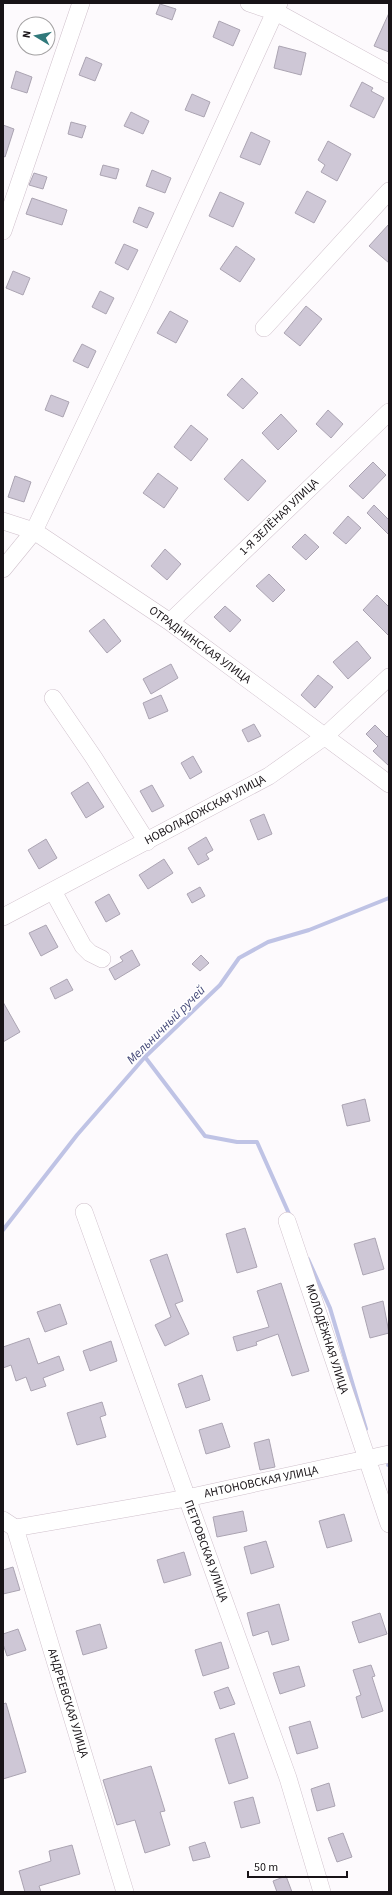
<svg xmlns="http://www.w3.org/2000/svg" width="392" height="1895" font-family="'Source Sans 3',sans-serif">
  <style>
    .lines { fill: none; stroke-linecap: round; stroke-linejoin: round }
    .stream { stroke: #bfc3e5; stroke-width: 4 }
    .building { fill: #cec7d6; stroke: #aba4b2 }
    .minor-casing { stroke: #d0c1cc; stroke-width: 18 }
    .minor { stroke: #fff; stroke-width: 17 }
    .labels { text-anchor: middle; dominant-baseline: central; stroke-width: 3; stroke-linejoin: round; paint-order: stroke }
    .street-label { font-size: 12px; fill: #181317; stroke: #fff }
    .water-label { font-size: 13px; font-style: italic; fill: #454978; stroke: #fff }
  </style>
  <rect width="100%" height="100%" fill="#fdfafd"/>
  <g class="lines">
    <path class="stream" d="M145,1057L205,1136L237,1142H257L290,1216
      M3,1230L77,1135L145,1057L220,985L239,958L268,942L309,930L389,898
      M308,1259L330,1308L366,1429
      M388,1465H389"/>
  </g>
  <path class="building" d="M160,4L176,9L172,20L156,14Z
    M389,13V52L374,46Z
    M219,21L240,30L233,46L213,37Z
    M279,46L306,53L301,75L274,68Z
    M86,57L102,64L95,81L79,75Z
    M16,71L32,77L27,93L11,88Z
    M362,82L373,88L371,91L384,98L374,118L350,106Z
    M192,94L210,102L204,117L185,110Z
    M131,112L149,121L143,134L124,126Z
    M71,122L86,126L82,138L68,134Z
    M3,125L14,129L5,157L3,156Z
    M251,132L270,141L260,165L240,157Z
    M328,141L351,154L337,181L321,172L325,165L318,160Z
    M103,165L119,169L116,179L100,175Z
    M152,170L171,178L165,193L146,186Z
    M34,173L47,177L43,189L29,185Z
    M307,191L326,201L314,223L295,213Z
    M220,192L244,203L233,227L209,216Z
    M32,198L67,210L62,225L26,214Z
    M139,207L154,213L147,228L133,222Z
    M389,224V263L369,246Z
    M124,244L138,250L128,270L115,263Z
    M236,246L255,259L240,282L220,269Z
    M13,271L30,278L23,295L6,288Z
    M100,291L114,298L106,314L92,307Z
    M306,306L322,319L300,346L284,333Z
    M170,311L188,321L176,343L157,333Z
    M82,344L96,351L88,368L73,361Z
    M242,378L258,393L243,409L227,395Z
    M51,395L69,402L63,417L45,410Z
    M328,410L343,424L331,438L316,424Z
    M281,414L297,431L278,450L262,433Z
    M191,425L208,439L191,461L174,447Z
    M242,459L266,481L248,501L224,479Z
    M373,462L386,475L363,499L349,486Z
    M158,473L178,488L164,508L143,493Z
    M15,476L31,482L24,502L8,497Z
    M374,505L389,520V535L367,513Z
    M348,516L361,528L346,544L333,533Z
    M305,534L319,547L306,560L292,547Z
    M165,549L181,564L167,580L151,566Z
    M269,574L285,590L273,602L256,586Z
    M377,595L389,607V636L363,610Z
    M225,606L241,620L230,632L214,617Z
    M104,619L121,641L107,653L89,631Z
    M357,641L371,658L348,679L333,662Z
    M171,664L178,678L151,694L143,679Z
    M318,675L333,687L315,708L301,695Z
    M161,695L168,711L149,719L143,703Z
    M254,724L261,736L248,742L242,730Z
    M375,725L387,737L389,735V766L373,751L378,746L366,734Z
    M193,756L202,772L190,779L181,763Z
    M88,782L104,807L86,818L71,793Z
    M152,785L164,806L152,812L140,791Z
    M264,814L272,834L258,840L250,820Z
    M206,837L213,850L206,854L209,859L198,865L188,848Z
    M46,839L57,858L39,869L28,850Z
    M164,859L173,873L148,889L139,875Z
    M200,887L205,896L192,903L187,894Z
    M109,894L120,914L106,922L95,902Z
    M46,925L58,947L41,956L29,933Z
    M132,950L140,965L115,980L109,969L123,961L120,957Z
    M201,955L209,963L200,971L192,964Z
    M67,979L73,990L55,999L50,988Z
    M3,1002L20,1032L3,1042Z
    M365,1099L370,1121L347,1126L342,1105Z
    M245,1228L257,1267L237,1273L226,1234Z
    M375,1238L384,1269L363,1275L354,1244Z
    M167,1254L183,1301L175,1304L189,1334L165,1346L155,1325L171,1317L150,1260Z
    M281,1283L309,1371L292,1376L278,1334L256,1342L257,1345L237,1351L233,1337L269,1327L257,1291Z
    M383,1301L389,1333L370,1338L362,1307Z
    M60,1304L67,1324L45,1332L37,1312Z
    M29,1338L38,1364L59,1356L64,1370L43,1378L46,1386L31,1391L26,1377L16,1381L11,1365L3,1368V1347Z
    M111,1341L117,1361L90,1371L83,1351Z
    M202,1375L210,1400L186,1408L178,1384Z
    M102,1402L106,1415L100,1417L106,1437L77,1445L67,1413Z
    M222,1423L230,1447L206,1454L199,1430Z
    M269,1439L275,1467L260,1470L254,1443Z
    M243,1511L247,1531L217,1537L213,1517Z
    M344,1514L352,1541L327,1548L319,1521Z
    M266,1541L274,1567L251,1574L244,1547Z
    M184,1552L191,1575L164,1583L157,1560Z
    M13,1567L20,1590L3,1594V1570Z
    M279,1604L289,1640L272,1645L268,1631L253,1636L247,1613Z
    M380,1613L387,1634L359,1643L352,1622Z
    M100,1624L107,1648L83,1655L76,1631Z
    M18,1629L26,1650L7,1656L3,1644V1634Z
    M221,1642L229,1668L203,1676L195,1650Z
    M371,1665L375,1676L372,1677L383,1711L362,1718L356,1697L361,1695L353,1670Z
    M299,1666L305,1686L280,1694L273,1673Z
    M228,1687L235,1704L220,1709L214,1692Z
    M6,1703L26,1772L3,1779V1704Z
    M310,1721L318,1748L297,1754L289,1727Z
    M234,1733L248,1778L229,1784L215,1739Z
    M151,1766L165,1811L160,1812L170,1845L145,1853L135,1820L117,1825L103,1780Z
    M329,1783L335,1806L317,1811L311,1789Z
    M253,1797L260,1823L241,1828L234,1802Z
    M343,1833L352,1857L337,1862L328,1838Z
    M205,1842L210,1857L193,1861L189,1847Z
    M72,1845L80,1874L39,1886L41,1892H25L19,1871L51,1861L49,1851Z
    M286,1876L292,1892H277L273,1881Z"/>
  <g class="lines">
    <g class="minor-casing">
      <path id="minor" d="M249,3L276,12L389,74
        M3,231L81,3
        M264,328L389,191
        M3,521L34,531L170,622L389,784
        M3,569L34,531L143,302L279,3
        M170,622L389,412
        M53,698L94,758L147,842
        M53,891L83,946L90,953L102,959
        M3,917L269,776L324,737L389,677
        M84,1212L288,1778L322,1892
        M287,1221L389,1524
        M3,1520L15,1528L125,1892
        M15,1528L187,1498L389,1454"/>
    </g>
    <use href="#minor" class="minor"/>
  </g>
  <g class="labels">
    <g class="street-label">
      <text transform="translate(279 517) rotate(-44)">1-Я ЗЕЛЁНАЯ УЛИЦА</text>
      <text transform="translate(200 645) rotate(36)">ОТРАДНИНСКАЯ УЛИЦА</text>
      <text transform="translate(205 810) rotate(-28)">НОВОЛАДОЖСКАЯ УЛИЦА</text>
      <text transform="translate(327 1339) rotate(72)">МОЛОДЁЖНАЯ УЛИЦА</text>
      <text transform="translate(261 1482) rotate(-12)">АНТОНОВСКАЯ УЛИЦА</text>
      <text transform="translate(206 1551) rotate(70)">ПЕТРОВСКАЯ УЛИЦА</text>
      <text transform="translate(68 1703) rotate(73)">АНДРЕЕВСКАЯ УЛИЦА</text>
    </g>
    <g class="water-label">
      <text transform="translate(166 1025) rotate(-45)">Мельничный ручей</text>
    </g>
  </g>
  <rect width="392" height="1895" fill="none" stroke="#181317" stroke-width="8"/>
  <g transform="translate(36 36) rotate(280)"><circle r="19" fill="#ffffff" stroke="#a3a1a2"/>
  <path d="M0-3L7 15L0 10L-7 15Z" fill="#30797b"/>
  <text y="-6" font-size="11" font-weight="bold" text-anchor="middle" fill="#181317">N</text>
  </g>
  <path d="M248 1871v6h99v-6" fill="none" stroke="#181317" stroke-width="2"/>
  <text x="254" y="1871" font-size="12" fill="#181317" stroke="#ffffff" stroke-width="3" paint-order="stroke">50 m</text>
</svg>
